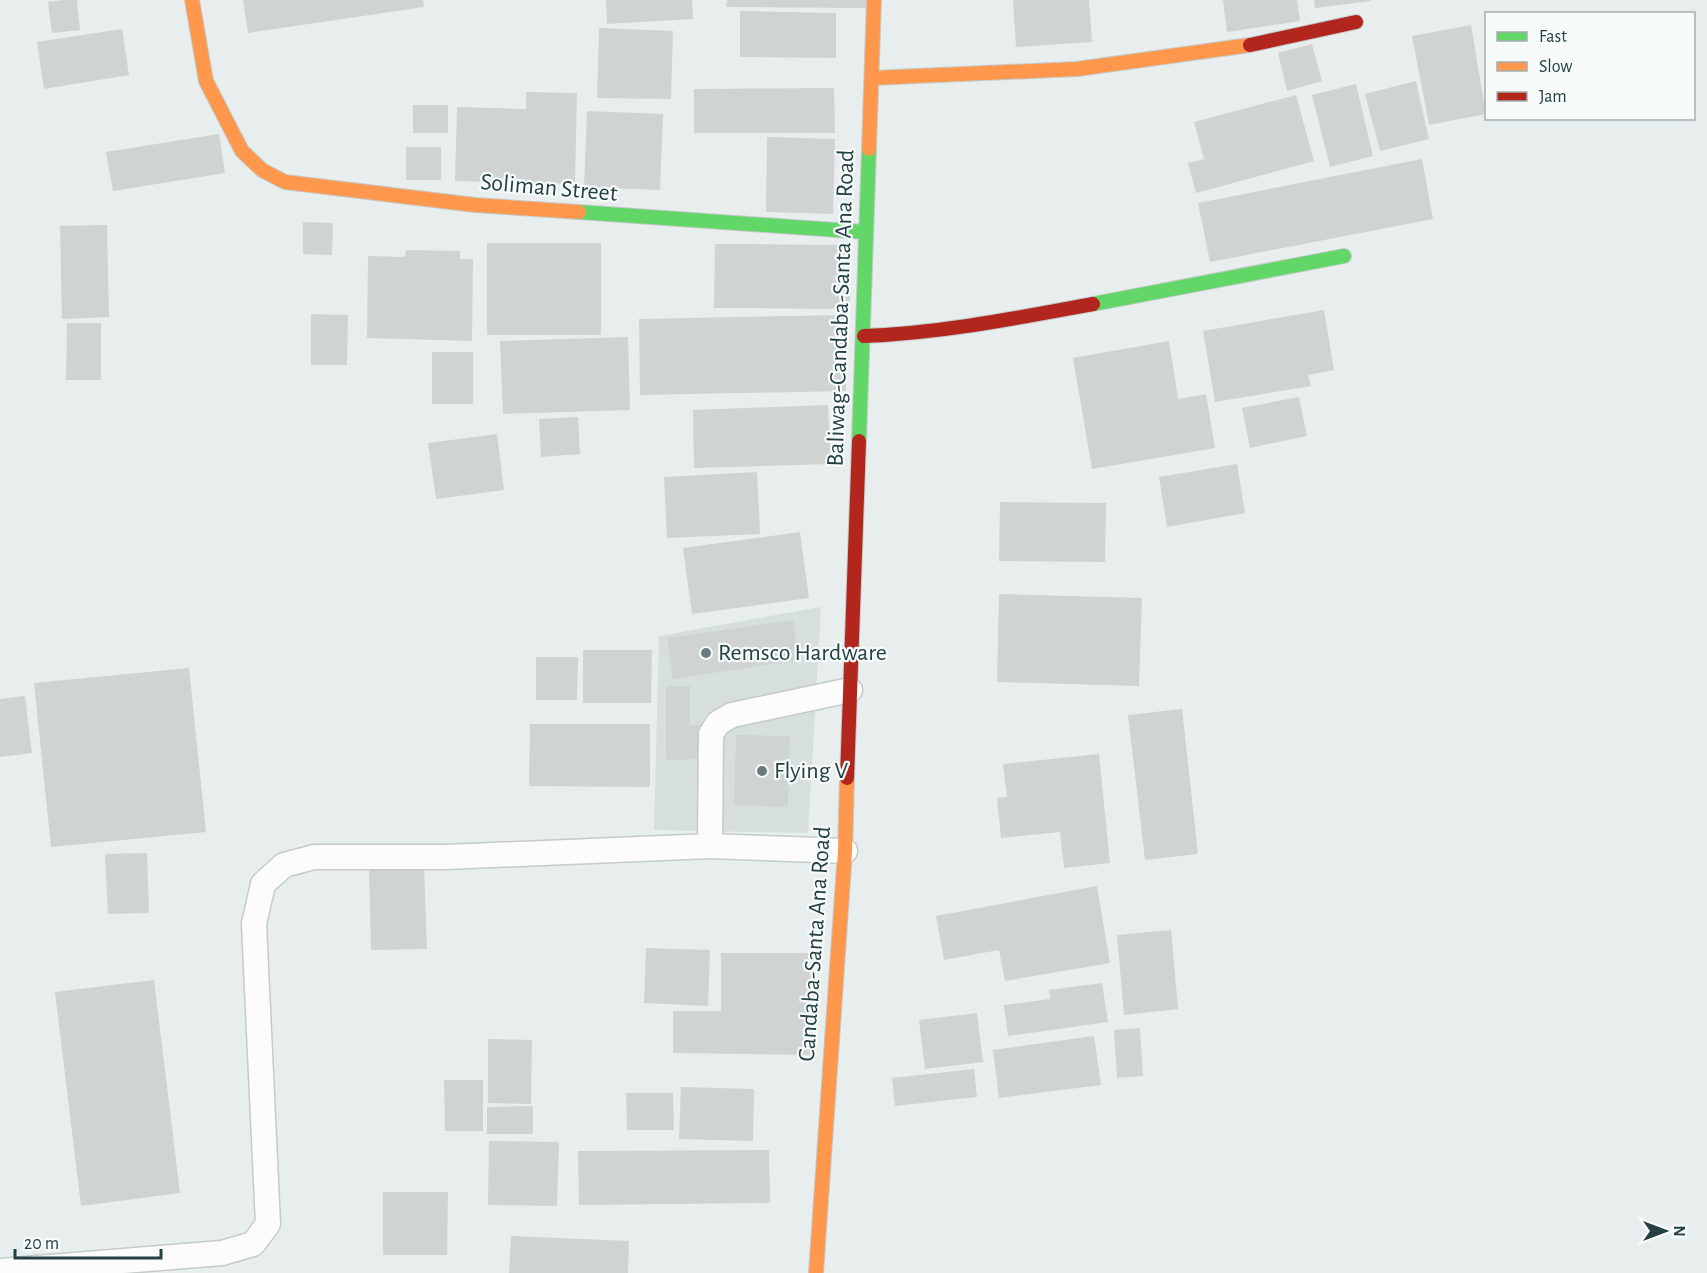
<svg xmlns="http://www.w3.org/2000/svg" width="1707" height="1273" font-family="'Alegreya Sans',sans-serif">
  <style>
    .built { fill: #d6dede }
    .building { fill: #cfd4d3 }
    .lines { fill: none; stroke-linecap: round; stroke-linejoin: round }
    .lane-casing { stroke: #c5caca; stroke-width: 27 }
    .fast-casing { stroke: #c3cbca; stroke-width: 16 }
    .slow-casing { stroke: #c3cbca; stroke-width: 16 }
    .jam-casing { stroke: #c3cbca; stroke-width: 16 }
    .lane { stroke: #fcfcfc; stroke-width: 24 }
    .fast { stroke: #63d668; stroke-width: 14 }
    .slow { stroke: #ff974d; stroke-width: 14 }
    .jam { stroke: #b3261e; stroke-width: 14 }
    .poi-dot { fill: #697d7e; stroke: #f7fbfa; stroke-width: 2 }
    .labels { text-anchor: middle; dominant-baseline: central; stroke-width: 4.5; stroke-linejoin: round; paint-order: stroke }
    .street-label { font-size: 24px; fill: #244042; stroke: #f7fbfa }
    .poi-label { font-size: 24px; fill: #244042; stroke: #f7fbfa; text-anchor: start }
  </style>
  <rect width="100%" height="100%" fill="#e8eded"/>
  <path class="built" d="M821,607L808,833L654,830L659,636Z"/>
  <path class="building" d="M65,0H77L80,30L52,33L48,2Z
    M243,0H423L424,7L248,33Z
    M606,0H692L693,19L607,24Z
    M727,0H867V8L726,7Z
    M1013,0H1089L1092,42L1016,47Z
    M1223,0H1297L1300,21L1227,32Z
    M1314,0H1371V1L1315,8Z
    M740,11L836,13V58L740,57Z
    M1471,25L1486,114L1429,125L1412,36Z
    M599,28L673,31L671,99L597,98Z
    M122,29L129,75L44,89L37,42Z
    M1312,44L1322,81L1287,91L1278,53Z
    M1416,81L1429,139L1380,151L1365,94Z
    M1356,84L1373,156L1330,167L1312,95Z
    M834,88L835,133H694V89Z
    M526,92L577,93L575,184L455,181L457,107L526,109Z
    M1296,95L1314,161L1196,193L1188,163L1204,159L1194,122Z
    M413,105H448V133H413Z
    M587,111L663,114L660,190L584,187Z
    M219,134L225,173L113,191L106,152Z
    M767,137L835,139L833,214L766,212Z
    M406,147H441V180H406Z
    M1422,159L1433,219L1210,262L1198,203Z
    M303,222L333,223L332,255L303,254Z
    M107,225L109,317L62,319L60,226Z
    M487,243H601V335H487Z
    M715,244L850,245V309L714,308Z
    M406,250L460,251V259H473L472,341L367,338L368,256L405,257Z
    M1324,310L1334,370L1308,375L1311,386L1215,402L1203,331Z
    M311,314L348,315L347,365H311Z
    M844,315L846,391L640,395L639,319Z
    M67,323H101V380H66Z
    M628,337L630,410L503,414L500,341Z
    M1169,341L1178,399L1206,394L1215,448L1092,469L1073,358Z
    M432,352H473V404H432Z
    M1299,397L1307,436L1250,448L1242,408Z
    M828,405L831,464L694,468L693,410Z
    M578,417L580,454L541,457L539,419Z
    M497,434L504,490L436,499L428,443Z
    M1237,464L1245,513L1167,527L1159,477Z
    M757,472L760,534L667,538L664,477Z
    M1000,502L1106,503L1105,562L999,561Z
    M800,532L809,598L692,614L683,548Z
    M999,594L1142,598L1139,686L997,682Z
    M793,620L799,660L673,679L667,638Z
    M583,650H652L651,703H583Z
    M536,657H578L577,700H536Z
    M189,668L206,832L51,847L34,683Z
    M666,686H690V725H700V759L666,760Z
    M25,696L32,753L0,757V699Z
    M1182,709L1198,854L1145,860L1128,715Z
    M530,724H650V787L529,786Z
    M736,735L790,736L788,807L734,805Z
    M1099,754L1110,863L1064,868L1060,832L1001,838L997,798L1007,797L1003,764Z
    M147,853L149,913L108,914L105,854Z
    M424,867L427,949L371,950L369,868Z
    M1097,886L1110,963L1005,981L999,950L944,960L936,916Z
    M1171,930L1178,1009L1124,1015L1117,935Z
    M646,948L710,950L708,1006L644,1003Z
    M721,953H814L813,1055L673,1053V1011H721Z
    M154,980L180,1193L81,1206L55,992Z
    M1102,983L1108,1022L1008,1036L1004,1005L1050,999L1049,990Z
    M977,1013L983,1062L925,1069L919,1020Z
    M1140,1028L1143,1076L1117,1078L1114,1030Z
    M1094,1036L1101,1085L999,1098L993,1050Z
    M488,1039L532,1040L531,1104L488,1103Z
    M974,1069L977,1097L895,1106L892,1078Z
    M444,1080H483V1131H445Z
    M681,1087L754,1089L753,1141L679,1139Z
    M626,1093H673L674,1130H627Z
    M533,1106V1134H487V1107Z
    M489,1141L559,1142L557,1206L488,1205Z
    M769,1150L770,1203L579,1205L578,1151Z
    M383,1192H448L447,1255H383Z
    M511,1236L629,1241L628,1273H509Z"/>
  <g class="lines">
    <g class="lane-casing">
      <path id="lane" d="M710,846L711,734L718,723L732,715L850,690
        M0,1271L222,1253L253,1244L268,1224L254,924L263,884L284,865L314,857H446L710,846L845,851"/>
    </g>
    <g class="fast-casing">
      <path id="fast" d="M579,212L865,232
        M1093,304L1344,256
        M859,441L869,149"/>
    </g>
    <g class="slow-casing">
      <path id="slow" d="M192,0L206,81L242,151L262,170L285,182L475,205L579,212
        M872,78L1077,69L1250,45
        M869,149L874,0
        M816,1273L845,851L847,778"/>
    </g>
    <g class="jam-casing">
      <path id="jam" d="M1250,45L1356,22
        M864,336C942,333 1017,318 1093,304
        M847,778L859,441"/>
    </g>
    <use href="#lane" class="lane"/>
    <use href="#fast" class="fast"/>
    <use href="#slow" class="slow"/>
    <use href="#jam" class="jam"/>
  </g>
  <g class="poi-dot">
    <circle cx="706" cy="653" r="6"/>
    <circle cx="762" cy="771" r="6"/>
  </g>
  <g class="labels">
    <g class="street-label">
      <text transform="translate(549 188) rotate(5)">Soliman Street</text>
      <text transform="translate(841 308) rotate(-88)">Baliwag-Candaba-Santa Ana Road</text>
      <text transform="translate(815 944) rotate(-86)">Candaba-Santa Ana Road</text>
    </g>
    <g class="poi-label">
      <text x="718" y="653">Remsco Hardware</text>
      <text x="774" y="771">Flying V</text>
    </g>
  </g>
  <rect x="1485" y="12" width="210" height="108" fill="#f7fbfa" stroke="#a3b0b0" stroke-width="1.5"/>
  <rect x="1497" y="32" width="30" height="9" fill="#63d668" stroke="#a3b0b0" stroke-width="1.5"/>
  <text x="1539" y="42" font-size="18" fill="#244042">Fast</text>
  <rect x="1497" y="62" width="30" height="9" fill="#ff974d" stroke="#a3b0b0" stroke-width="1.5"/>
  <text x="1539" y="72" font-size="18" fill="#244042">Slow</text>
  <rect x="1497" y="92" width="30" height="9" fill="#b3261e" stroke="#a3b0b0" stroke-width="1.5"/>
  <text x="1539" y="102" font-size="18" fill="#244042">Jam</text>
  <g transform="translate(1665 1231) rotate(90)" stroke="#f7fbfa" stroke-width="4.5" paint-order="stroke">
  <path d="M0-4.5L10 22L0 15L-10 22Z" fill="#244042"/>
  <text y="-9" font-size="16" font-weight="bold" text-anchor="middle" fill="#244042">N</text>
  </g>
  <path d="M15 1249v9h146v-9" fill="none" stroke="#244042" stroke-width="3"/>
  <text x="24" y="1249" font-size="18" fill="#244042" stroke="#f7fbfa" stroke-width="4.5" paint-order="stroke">20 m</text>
</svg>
